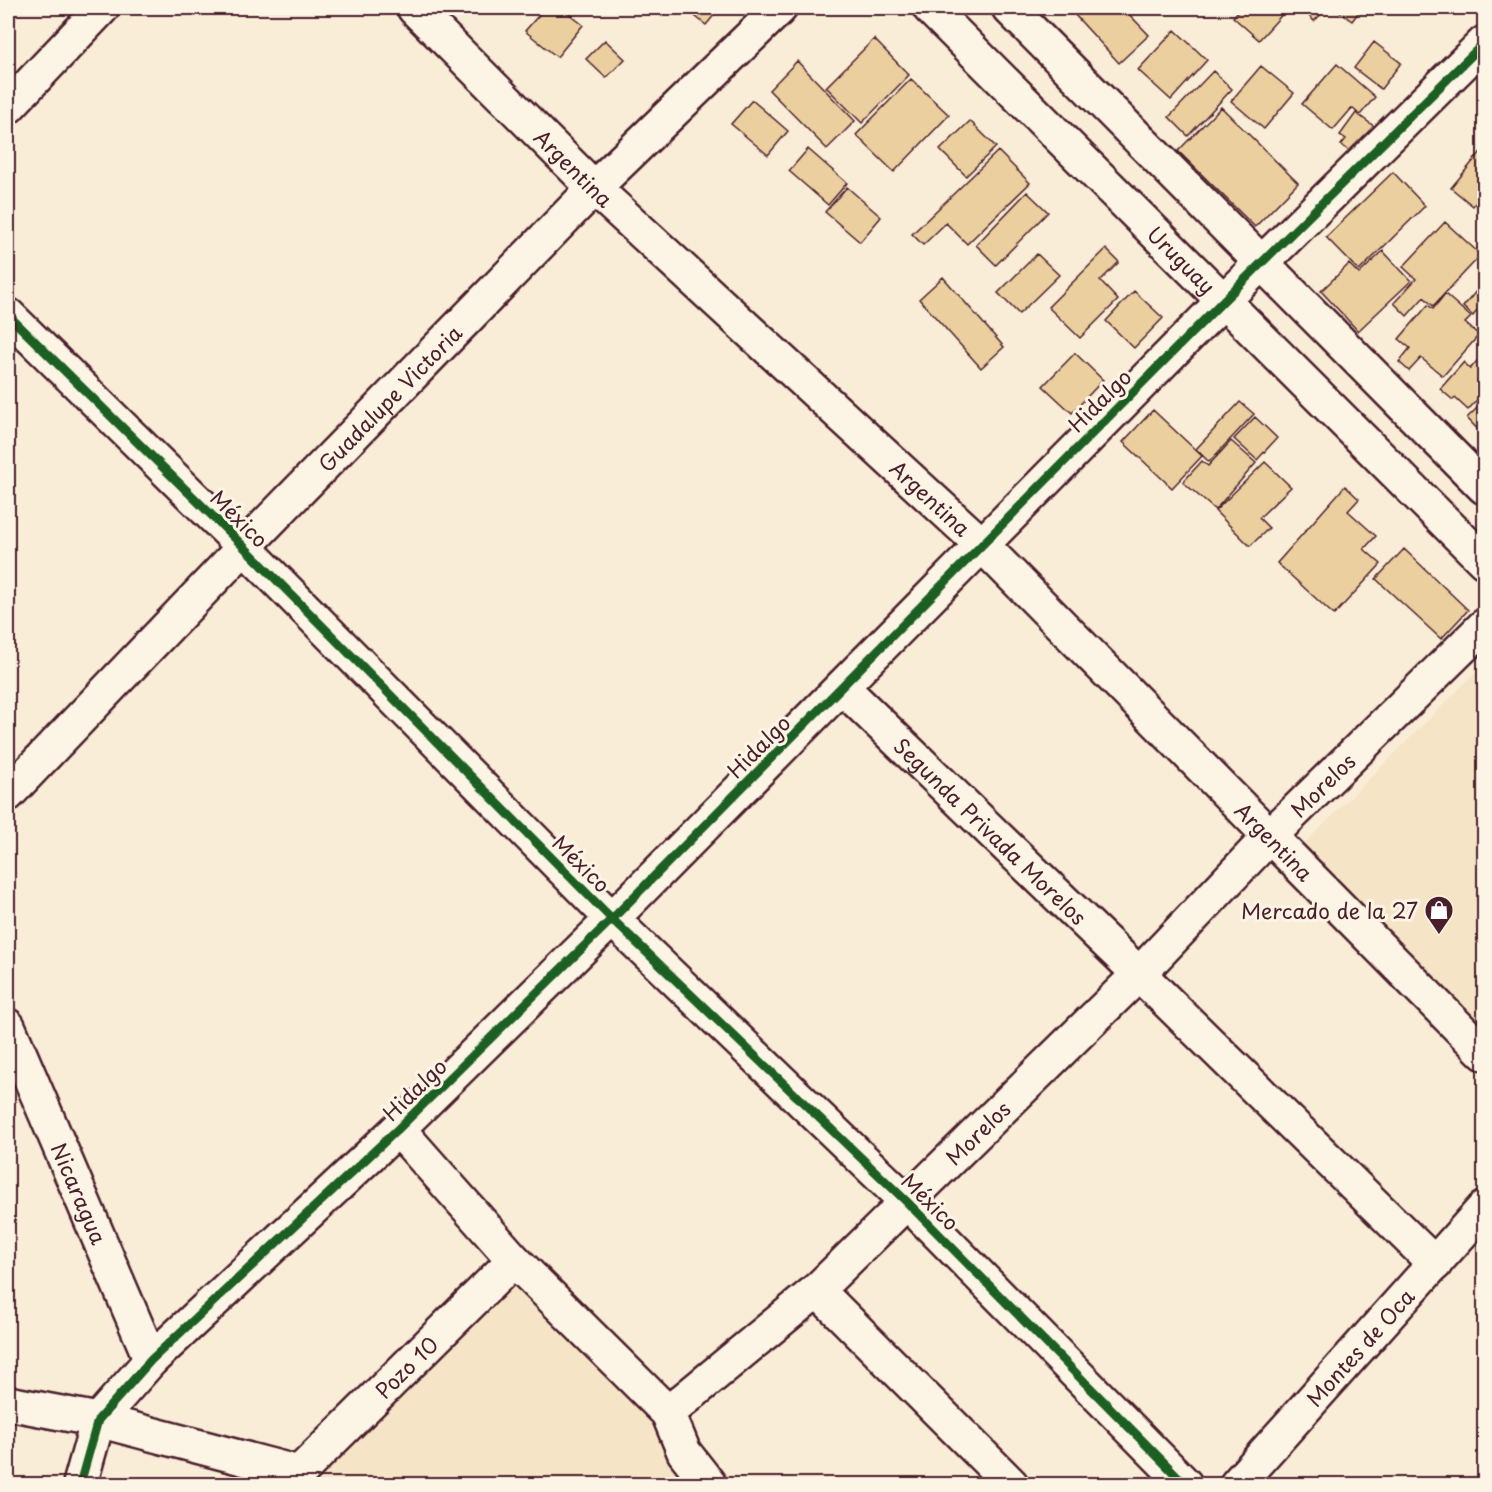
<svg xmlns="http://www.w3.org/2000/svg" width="1492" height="1492" font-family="'Playpen Sans',sans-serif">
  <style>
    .built { fill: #f5e4c6 }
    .building { fill: #ebcf9f; stroke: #4a1f2b; stroke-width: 1.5 }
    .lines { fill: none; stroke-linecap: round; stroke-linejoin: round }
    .minor-casing { stroke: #4a1f2b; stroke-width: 38 }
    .minor { stroke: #fcf5e5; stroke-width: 33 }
    .cycleway-casing { stroke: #fcf5e5; stroke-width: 13 }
    .cycleway { stroke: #1b5e20; stroke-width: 9 }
    .labels { text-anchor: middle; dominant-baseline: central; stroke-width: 6; stroke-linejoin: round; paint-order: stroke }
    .street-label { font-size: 21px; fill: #4a1f2b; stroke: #fcf5e5 }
    .poi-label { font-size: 21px; fill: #4a1f2b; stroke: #fcf5e5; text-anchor: end }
  </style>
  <rect width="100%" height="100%" fill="#f9edd7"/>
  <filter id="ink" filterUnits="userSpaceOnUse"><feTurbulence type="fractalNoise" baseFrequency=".0167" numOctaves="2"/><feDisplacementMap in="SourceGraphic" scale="12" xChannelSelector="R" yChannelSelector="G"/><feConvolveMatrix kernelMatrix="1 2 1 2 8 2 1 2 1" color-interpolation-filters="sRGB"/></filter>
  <g filter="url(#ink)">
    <path class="built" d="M1484,664V1026L1304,844Z
      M499,1264L713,1484H276Z"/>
    <path class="building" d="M545,8H562L583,25L557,57L525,31Z
      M685,8H720L706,25Z
      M1081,8H1130L1126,11L1149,35L1119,63L1074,14Z
      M1241,8H1288L1259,40L1233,17Z
      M1301,8H1328L1314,21Z
      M1334,8H1362L1352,21Z
      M1175,30L1207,60L1171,100L1138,70Z
      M874,39L909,75L862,123L826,87Z
      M605,40L625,59L606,78L586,59Z
      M1374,42L1401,63L1381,89L1354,68Z
      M797,61L855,121L827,149L769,90Z
      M1337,64L1375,97L1360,115L1352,108L1333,130L1302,104Z
      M1261,66L1294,93L1264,129L1231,101Z
      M1213,71L1232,89L1188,136L1169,117Z
      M911,79L949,115L894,172L856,135Z
      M752,100L788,131L768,155L731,124Z
      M1221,107L1298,183L1255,227L1178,151Z
      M1356,113L1379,130L1360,158L1341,145L1346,139L1340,135Z
      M970,121L996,147L966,176L940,150Z
      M1484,148V193L1473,206L1451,188Z
      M808,149L847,183L828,205L789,171Z
      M998,151L1030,183L967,244L946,223L923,245L912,234Z
      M1393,172L1425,206L1359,271L1326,237Z
      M847,187L881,217L860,242L825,212Z
      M1027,192L1048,212L996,265L976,245Z
      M1445,222L1481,255L1433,306L1424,297L1407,316L1394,303L1416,279L1403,267Z
      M1106,249L1119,262L1100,281L1118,300L1080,338L1048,307Z
      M1383,251L1411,281L1358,331L1321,291L1349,264L1359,274Z
      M1037,254L1059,275L1019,314L998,293Z
      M943,277L1004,347L981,368L919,299Z
      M1477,290L1484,296V302L1473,316L1463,307Z
      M1134,291L1163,318L1134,348L1106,321Z
      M1445,294L1471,317L1465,323L1479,335L1443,376L1421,358L1409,371L1399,362L1410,348L1399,339L1428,305L1433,309Z
      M1075,353L1103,380L1072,413L1043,386Z
      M1484,353V392L1468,410L1455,398L1453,400L1440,389L1464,362L1470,369Z
      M1484,401V436L1467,418Z
      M1240,402L1254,414L1209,462L1196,449Z
      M1153,410L1202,456L1172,488L1123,442Z
      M1255,417L1277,438L1257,460L1234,439Z
      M1231,441L1256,463L1215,510L1183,482L1202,461L1208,466Z
      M1265,462L1291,487L1259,518L1269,528L1250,546L1215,511Z
      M1345,486L1359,499L1348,511L1376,536L1364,549L1381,564L1334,615L1277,563Z
      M1404,549L1468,610L1441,639L1376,579Z"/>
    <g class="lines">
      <g class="minor-casing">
        <g id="minor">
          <path id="s1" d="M414,8L594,188L981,544L1484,1053"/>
          <path id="s2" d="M930,8L1484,561"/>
          <path d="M1009,8L1484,487"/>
          <path d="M8,107L102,8"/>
          <path d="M8,315L244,547L612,919L906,1201L1185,1484"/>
          <path id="s3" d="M842,687L1139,974L1435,1264"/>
          <path id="s4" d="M8,794L244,547L594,188L780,8"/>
          <path id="s5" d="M8,1026L151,1360"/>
          <path d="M398,1129L514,1260L668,1413L684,1452L709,1484"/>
          <path d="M817,1290L1011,1484"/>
          <path id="s6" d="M8,1403L98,1420L299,1473L514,1260"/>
          <path id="s7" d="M668,1413L817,1290L1139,974L1269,837L1484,626"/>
          <path d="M80,1484L98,1420L151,1360L398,1129L612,919L1224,300L1484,43"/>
          <path id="s8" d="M1237,1484L1484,1208"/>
        </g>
      </g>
      <use href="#minor" class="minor"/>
      <g class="cycleway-casing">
        <path id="cycleway" d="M8,315L244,547L612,919L906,1201L1185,1484
          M80,1484L98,1420L151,1360L398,1129L612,919L1224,300L1484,43"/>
      </g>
      <use href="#cycleway" class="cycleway"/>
    </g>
  </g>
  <defs>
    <g id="shop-pin" transform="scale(1.5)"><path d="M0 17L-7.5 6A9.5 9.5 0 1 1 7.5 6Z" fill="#4a1f2b" stroke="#fcf5e5"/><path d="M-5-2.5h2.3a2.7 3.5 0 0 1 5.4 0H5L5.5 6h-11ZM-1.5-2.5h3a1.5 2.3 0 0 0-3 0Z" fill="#fff"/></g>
  </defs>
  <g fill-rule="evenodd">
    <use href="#shop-pin" x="1439" y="910"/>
  </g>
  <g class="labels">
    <g class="street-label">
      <text stroke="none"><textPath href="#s1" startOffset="226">Argentina</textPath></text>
      <text stroke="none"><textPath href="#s2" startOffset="356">Uruguay</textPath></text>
      <text stroke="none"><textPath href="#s4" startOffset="550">Guadalupe Victoria</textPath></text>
      <text transform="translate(1099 400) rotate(-45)">Hidalgo</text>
      <text stroke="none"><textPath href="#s1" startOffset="712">Argentina</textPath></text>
      <text transform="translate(240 518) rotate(45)">México</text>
      <text transform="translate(758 746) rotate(-45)">Hidalgo</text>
      <text stroke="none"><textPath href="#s7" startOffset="908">Morelos</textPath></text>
      <text stroke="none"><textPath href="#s3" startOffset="207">Segunda Privada Morelos</textPath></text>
      <text stroke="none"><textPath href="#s1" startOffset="1198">Argentina</textPath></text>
      <text transform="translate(582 863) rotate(45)">México</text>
      <text transform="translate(414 1089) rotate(-44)">Hidalgo</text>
      <text stroke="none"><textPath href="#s7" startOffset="418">Morelos</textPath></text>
      <text stroke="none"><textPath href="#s5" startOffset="182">Nicaragua</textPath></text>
      <text transform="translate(931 1201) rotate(45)">México</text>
      <text stroke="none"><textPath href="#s8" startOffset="184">Montes de Oca</textPath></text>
      <text stroke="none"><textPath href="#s6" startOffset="450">Pozo 10</textPath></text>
    </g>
    <g class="poi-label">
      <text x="1418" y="910">Mercado de la 27</text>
    </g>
  </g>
  <rect width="1492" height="1492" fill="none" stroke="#fcf5e5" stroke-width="30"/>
  <rect x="15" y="15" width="1462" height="1462" fill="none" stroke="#4a1f2b" stroke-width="2" filter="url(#ink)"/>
</svg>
